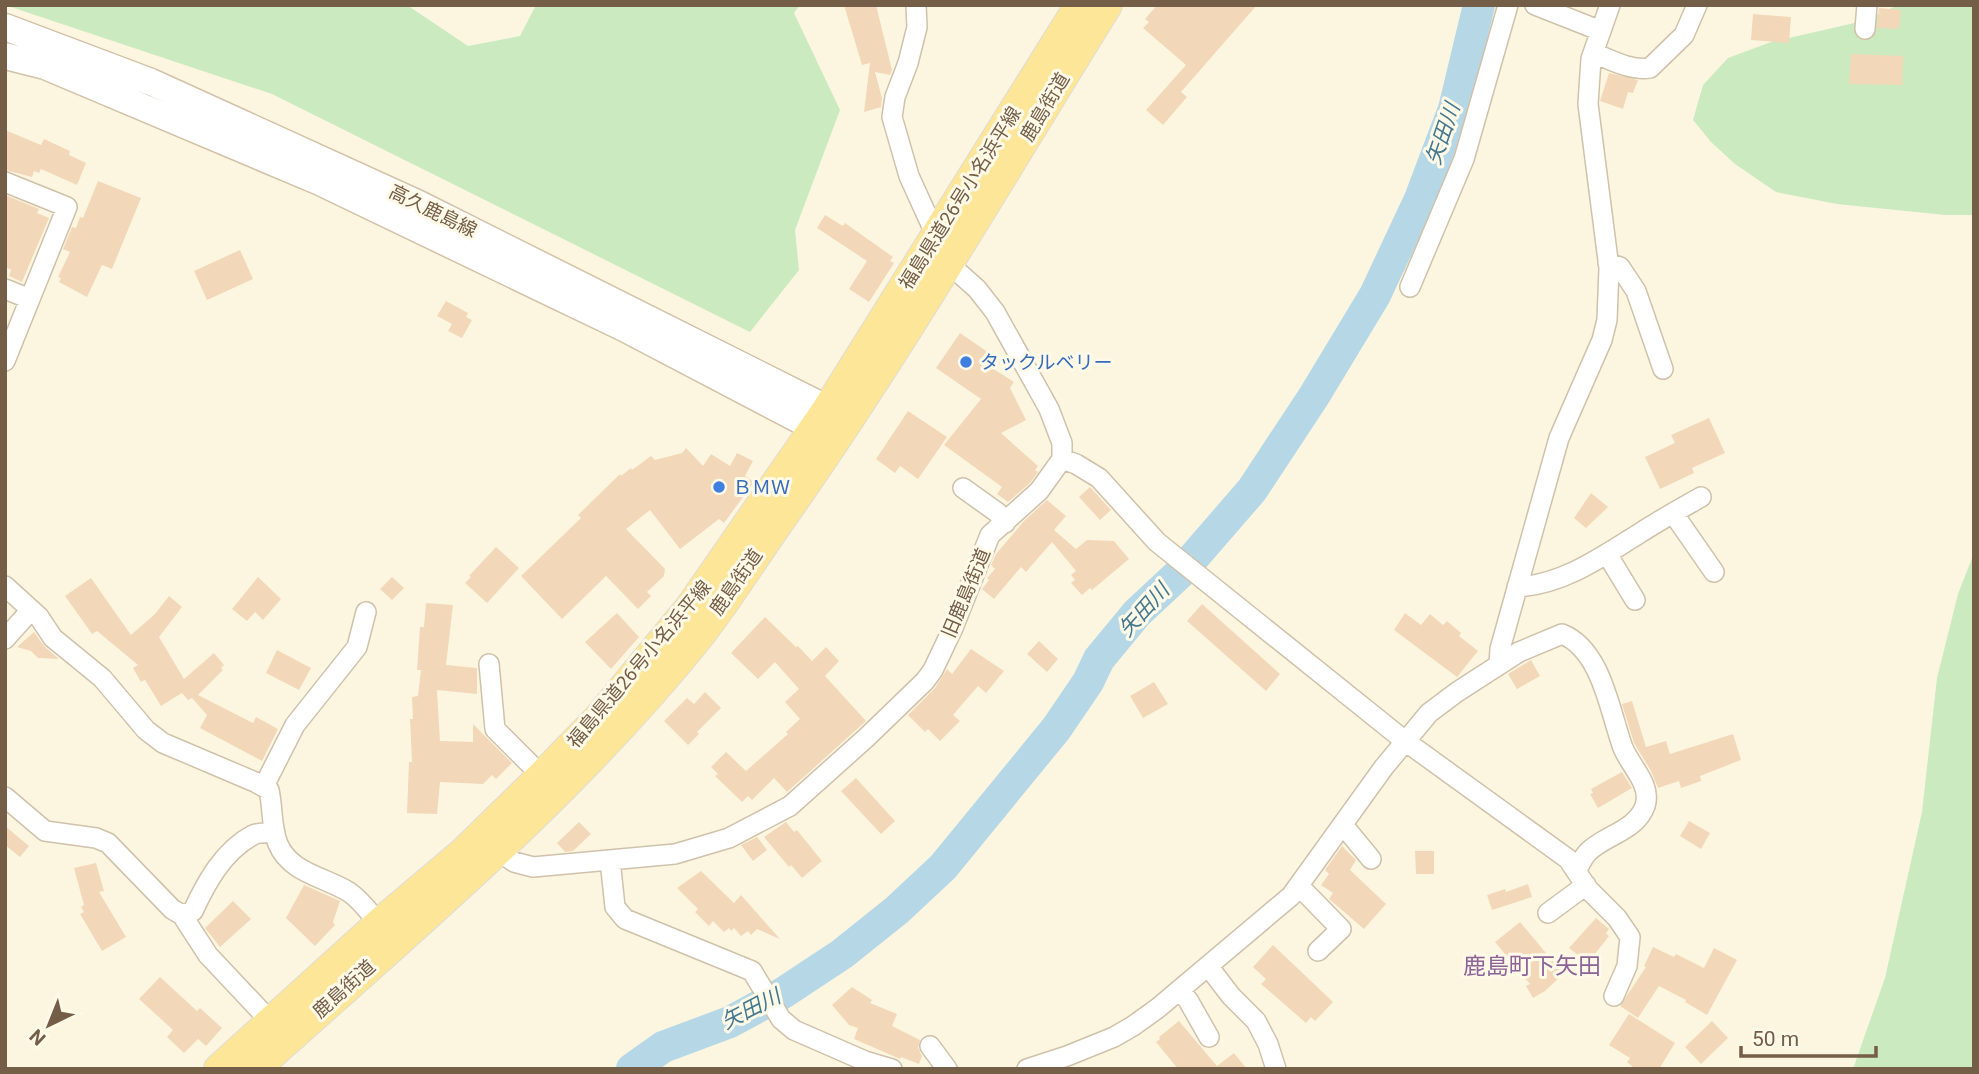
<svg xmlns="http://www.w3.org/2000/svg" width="1979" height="1074" font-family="Roboto,'Noto Sans JP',sans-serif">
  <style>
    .green { fill: #cbeac0 }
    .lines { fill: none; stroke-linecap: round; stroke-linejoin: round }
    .river { stroke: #b6d8e6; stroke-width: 32 }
    .building { fill: #f2d8b8 }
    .minor-casing { stroke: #d0c1ab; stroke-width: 22 }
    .secondary-casing { stroke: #d3c1a8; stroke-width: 29 }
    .primary-casing { stroke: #e0dcd7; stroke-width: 32 }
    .minor { stroke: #fff; stroke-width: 19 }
    .secondary { stroke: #fff; stroke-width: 26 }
    .primary { stroke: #fde698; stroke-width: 30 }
    .shop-dot { fill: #3f7fe0; stroke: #fff9e8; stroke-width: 2.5 }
    .labels { text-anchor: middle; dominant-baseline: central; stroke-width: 6; stroke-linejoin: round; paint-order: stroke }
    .street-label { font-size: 19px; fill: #745e48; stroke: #fff9e8 }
    .shop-label { font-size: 19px; fill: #366cbe; stroke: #fff9e8; text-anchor: start }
    .water-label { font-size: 21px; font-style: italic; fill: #44788f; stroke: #fff9e8 }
    .quarter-label { font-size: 23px; fill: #8e6398; stroke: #fff9e8 }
  </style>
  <rect width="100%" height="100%" fill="#fcf6e1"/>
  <path class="green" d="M5,5H407L468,46L520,36L536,5H800L794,13L840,110L795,230L799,270L750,332L272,94Z
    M1898,5H1974V215H1945L1837,204L1776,192L1735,164L1711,142L1693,120L1703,85L1728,58L1771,42L1863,21Z
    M1974,553V1069H1853L1885,978L1922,812L1937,678L1958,594Z"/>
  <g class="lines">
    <path class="river" d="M632,1069L663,1047L730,1022L783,993L842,954L897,910L943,867L1056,729L1088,682L1099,659L1137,613L1181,572L1252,490L1314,396L1375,295L1420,199L1454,109L1479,5"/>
  </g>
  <path class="building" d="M844,5H876L892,70L890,75L875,72L882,98L881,107L864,112L870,63L862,65Z
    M1157,5H1257L1181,92L1187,97L1163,125L1146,110L1186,65L1143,28L1149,22L1145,19Z
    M1879,8L1901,10L1899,29L1877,28Z
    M1753,14L1791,17L1789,43L1751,40Z
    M1851,54L1903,56L1902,85L1849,84Z
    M1609,73L1638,80L1633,93L1628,92L1623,109L1600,101Z
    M5,130L41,145L44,139L70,151L69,155L86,163L77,185L41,169L39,173L34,171L32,177L5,170Z
    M98,181L141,198L112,269L102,265L87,297L59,282L61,278L58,277L70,252L63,249L72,227L76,228L80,217L83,218Z
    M5,195L39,209L37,213L49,218L22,282L9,276L11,270L5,267Z
    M825,215L843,226L845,223L893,257L890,261L894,263L869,302L849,289L867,261L817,228Z
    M240,250L253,279L207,300L194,271Z
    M446,301L468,313L466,317L472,320L462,338L448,331L452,324L437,316Z
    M960,333L998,359L992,368L1014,382L1010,388L1026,420L1001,433L1038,466L1035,470L1038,472L1030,483L1008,502L997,494L1002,487L944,445L981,399L936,368Z
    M908,411L947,437L918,479L900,466L895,473L876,459Z
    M1709,418L1725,453L1692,468L1694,473L1660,489L1645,457L1675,443L1671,435Z
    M686,448L703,466L711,454L730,466L737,453L753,461L745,476L754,482L724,523L719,519L680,549L650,510L626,529L665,569L664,576L647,592L651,596L638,609L606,576L562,619L521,576L581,518L578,515L620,474L621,476L631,468L632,470L651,456L655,460L682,453Z
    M1090,487L1111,510L1100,520L1079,497Z
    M1591,493L1608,507L1586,528L1574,518Z
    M1047,500L1066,516L1054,530L1076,549L1087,540L1114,541L1129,559L1092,590L1090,588L1082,595L1071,583L1075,580L1071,575L1076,571L1052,542L1026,572L1021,567L994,599L982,589L989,580L987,578L995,569L991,565L996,554L1025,520Z
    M496,547L519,568L487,603L465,583L471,577L469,576Z
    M258,577L281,599L263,620L255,612L247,621L232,609Z
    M392,577L404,588L392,600L380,589Z
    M91,578L131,635L155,614L169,596L182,607L159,637L184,679L214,653L224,665L221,668L223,670L198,695L253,723L256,717L278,729L262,761L200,728L207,715L192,698L188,700L182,693L161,706L145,680L141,682L133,668L138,665L97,631L92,634L65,596Z
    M426,603L453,605L446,665L477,668V694L437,690L440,741L473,742V724L512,763L496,779L492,775L483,784L440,782L437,814L407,813L409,762H412L410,719H413L412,697L418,696L421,670H417L420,627H424Z
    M1202,604L1280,674L1266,691L1187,621Z
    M617,613L639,637L611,669L585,642Z
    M1405,613L1421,625L1430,614L1443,625L1447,621L1461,633L1459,636L1478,651L1457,677L1394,630Z
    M765,617L796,647L798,646L812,661L826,647L839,661L825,676L866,721L787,792L774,778L752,800L748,796L742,802L715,776L718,774L711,767L726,752L746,771L788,734L786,732L800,719L785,702L799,689L775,662L758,679L731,653Z
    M34,632L45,647L59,659L38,658L31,651L17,647Z
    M1039,641L1058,659L1047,672L1027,654Z
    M971,649L1004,671L986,693L978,686L953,715L960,721L940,741L928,729L925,732L908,715L935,688L947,669L952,674Z
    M277,650L311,668L299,690L266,673Z
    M1531,660L1540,676L1517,689L1508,674Z
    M1154,682L1168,704L1143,718L1130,696Z
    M705,692L721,708L697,732L699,734L688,745L664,721L687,698L694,704Z
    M1632,701L1646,747L1666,741L1670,754L1733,734L1741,760L1700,776L1701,781L1681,788L1679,781L1658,788L1651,771L1634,743L1622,704Z
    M1622,772L1632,788L1598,808L1590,794L1593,793L1591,789Z
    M856,778L895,821L881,834L841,791Z
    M1689,821L1710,833L1701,849L1680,836Z
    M579,822L591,834L573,851L565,852L557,843Z
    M786,822L794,832L797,830L822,861L802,878L791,865L789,867L764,837Z
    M5,826L29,846L20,857L5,845Z
    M757,837L767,850L753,861L741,845Z
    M1342,846L1356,860L1350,870L1386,904L1364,929L1329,899L1333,893L1321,885L1329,874L1325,870Z
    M1415,851H1434V874H1416Z
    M96,863L104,891L99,892L126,937L102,951L80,914L84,912L81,907L84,905L74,868Z
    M701,871L734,903L741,895L780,939L757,929L751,935L748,931L741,936L734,928L731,931L729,928L724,932L713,921L709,926L695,912L698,909L677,888Z
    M1528,884L1532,897L1492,910L1487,895L1505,889L1506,892Z
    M304,885L340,901L333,922L335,925L315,946L286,918Z
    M233,901L251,919L220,947L205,928Z
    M1596,918L1609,929L1606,933L1609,936L1588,963L1569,948Z
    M1520,922L1561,971L1559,973L1561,976L1545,991L1533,998L1526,986L1530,984L1495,942Z
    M1273,945L1333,1002L1315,1021L1311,1017L1306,1023L1261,984L1266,979L1253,967Z
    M1653,947L1674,957L1676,954L1704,968L1714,948L1737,960L1707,1015L1685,1002L1686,1000L1659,986L1638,1018L1620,1006L1646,967L1644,966Z
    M160,977L197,1011L200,1008L222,1028L206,1046L198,1039L184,1053L167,1037L173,1030L139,999Z
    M852,987L872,1000L870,1003L897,1014L892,1026L920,1040L918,1048L922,1056L919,1064L901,1057L900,1059L854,1039L858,1028L849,1025L832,1005Z
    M1629,1014L1675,1043L1659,1069H1635L1627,1062L1630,1058L1609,1045Z
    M1179,1021L1217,1066L1234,1053L1247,1069H1178L1156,1042L1160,1039L1159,1037Z
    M1712,1021L1728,1038L1701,1064L1685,1047Z"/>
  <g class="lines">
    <g class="minor-casing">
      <path id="minor" d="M1535,5L1601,31
        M1865,29L1867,5
        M1594,53C1611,60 1631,71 1650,68L1684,35L1697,5
        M5,182L67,207L5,361
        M1608,263L1620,267L1636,291L1663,369
        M1410,287L1464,159L1508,5
        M5,289L30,299
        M1062,459L1076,464L1099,478L1157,542L1405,741L1568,859L1588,889L1617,918L1630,937L1627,966L1614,996
        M963,488L998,513L1005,523
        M1673,513L1714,572
        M1607,554L1635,600
        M5,586L39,617L53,638L102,678L146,730L163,743L255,782L269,790C273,808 271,827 278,844C290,873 325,877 349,892C362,901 370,913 379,924
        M1517,587C1563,585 1603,556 1640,533C1660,520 1680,509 1701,497
        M5,639L31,610
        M489,664L495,729L542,776
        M1499,665L1500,649L1559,438L1602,340L1607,320L1609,268L1588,104L1591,59L1610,5
        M264,786L295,725L357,647L366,612
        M5,797L45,831L96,838L108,843L172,909L182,915L193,911C206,883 223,851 253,835C259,832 268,833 275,833
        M1343,825L1371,859
        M498,851L514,862L533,867L675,854L729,838L790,806L866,738L925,681L933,670L953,628L990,535L1039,491L1062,459V443L1049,409L995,312L977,289L949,264L909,176L892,117L895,97L908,63L917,27L916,5
        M610,860L615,907L625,919L752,971L781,1019L794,1030L865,1061L892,1069
        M1299,886L1341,929L1318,951
        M1548,913L1586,885
        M182,915L208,955L272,1023
        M1208,966L1231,996L1256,1021L1268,1044L1276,1069
        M1179,990L1188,1000L1209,1037
        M930,1046L947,1069
        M1027,1069L1067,1056L1114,1037L1133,1026L1158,1008L1291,896L1384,767L1429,713L1457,692L1519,652L1562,634C1602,650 1610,713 1623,748C1631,767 1652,785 1645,806C1636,831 1605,835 1588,852C1583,857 1580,864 1577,870"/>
    </g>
    <g class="secondary-casing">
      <path id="secondary" d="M5,27L151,82L419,204L844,417
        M5,56L45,66L320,182L624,328L832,437"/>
    </g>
    <g class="primary-casing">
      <path id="primary" d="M219,1069L379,924L463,853L542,776L598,719L689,609L827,410L1080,5
        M255,1069C408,931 569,798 699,636C727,600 752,560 778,523C896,356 999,179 1107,5"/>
    </g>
    <use href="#minor" class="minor"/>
    <use href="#secondary" class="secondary"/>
    <use href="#primary" class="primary"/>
  </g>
  <g class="shop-dot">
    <circle cx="966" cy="362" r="7"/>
    <circle cx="719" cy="487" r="7"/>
  </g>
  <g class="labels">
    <g class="street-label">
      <text transform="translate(1045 107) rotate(-59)">鹿島街道</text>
      <text transform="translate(960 198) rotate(-58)">福島県道26号小名浜平線</text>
      <text transform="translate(433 211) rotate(26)">高久鹿島線</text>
      <text transform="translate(736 582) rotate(-55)">鹿島街道</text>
      <text transform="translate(966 593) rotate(-67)">旧鹿島街道</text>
      <text transform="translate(639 664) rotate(-50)">福島県道26号小名浜平線</text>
      <text transform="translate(344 989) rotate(-42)">鹿島街道</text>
    </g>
    <g class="shop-label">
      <text x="980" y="362">タックルベリー</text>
      <text x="733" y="487">ＢＭＷ</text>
    </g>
    <g class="water-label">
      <text transform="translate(1443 134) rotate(-71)">矢田川</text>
      <text transform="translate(1144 610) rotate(-48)">矢田川</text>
      <text transform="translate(751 1009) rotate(-27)">矢田川</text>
    </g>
    <g class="quarter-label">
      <text x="1532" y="966">鹿島町下矢田</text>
    </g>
  </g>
  <rect width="1979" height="1074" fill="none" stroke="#745e48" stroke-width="14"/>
  <g transform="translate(49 1025) rotate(223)" stroke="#fff9e8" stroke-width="5" paint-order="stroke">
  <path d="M0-5L12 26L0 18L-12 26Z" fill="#745e48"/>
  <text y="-10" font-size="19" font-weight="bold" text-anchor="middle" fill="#745e48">N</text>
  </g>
  <path d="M1741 1046v10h135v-10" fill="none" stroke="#745e48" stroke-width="3.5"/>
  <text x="1752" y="1046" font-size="21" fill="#745e48" stroke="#fff9e8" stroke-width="5" paint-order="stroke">50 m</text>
</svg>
